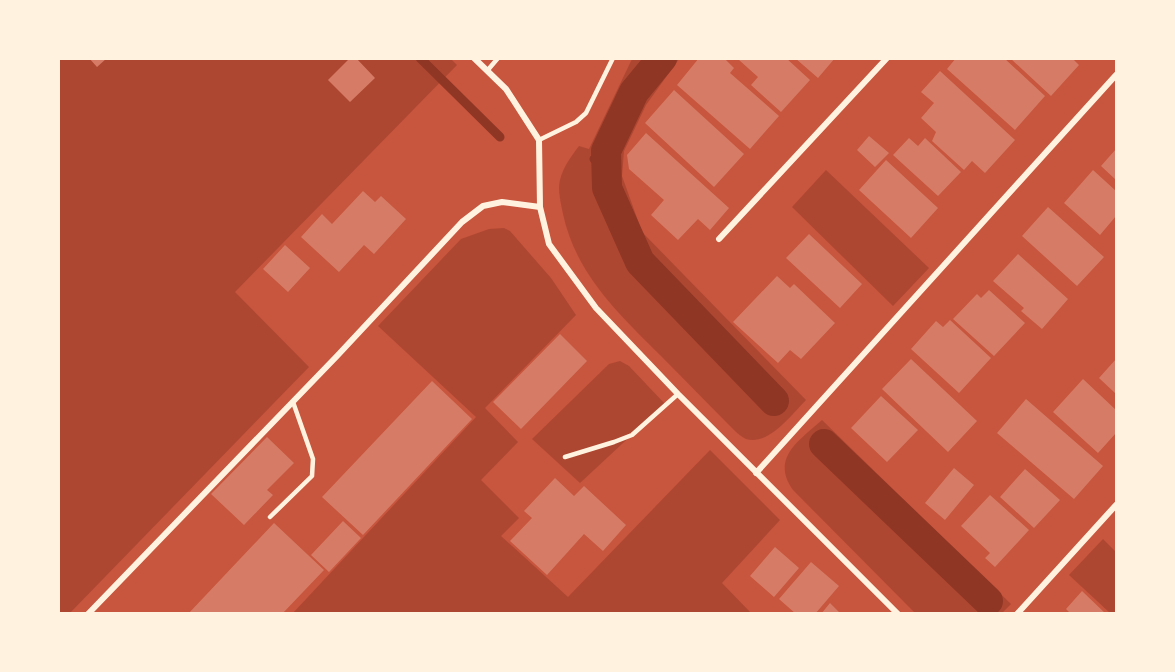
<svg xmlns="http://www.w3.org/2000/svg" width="1175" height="672" font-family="Jost,sans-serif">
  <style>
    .green { fill: #ae4732 }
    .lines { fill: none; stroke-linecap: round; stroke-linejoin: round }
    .stream { stroke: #8f3625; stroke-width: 9 }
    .canal { stroke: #8f3625; stroke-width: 30 }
    .building { fill: #d67c66 }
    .service { stroke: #fff3e0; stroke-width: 4.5 }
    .minor { stroke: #fff3e0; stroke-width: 6 }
  </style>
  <rect width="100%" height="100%" fill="#c8553d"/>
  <path class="green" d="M450,58L457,65L235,292L309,367L69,614L58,613V59Z
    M632,59H679L646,105L624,151L622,176L642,232L806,400C792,414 769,446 746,439C742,437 737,433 734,430C709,405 685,380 660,355C618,313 576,274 563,214C561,205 559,195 559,187C560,171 570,158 579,146L589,149Z
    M826,170L929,268L893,306L792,207Z
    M504,228L510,231L551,278L576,315L485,408L518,442L481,480L519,518L501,536L568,597L710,450L780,520L722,583L751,613H293L476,417L378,326L461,239L489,229Z
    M620,361L629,366L665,404L580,483L532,439L609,364Z
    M822,420L1011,604L1002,613H915L793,490C770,458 800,440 822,420Z
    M1103,539L1116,552V613H1110L1069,575Z"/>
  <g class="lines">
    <path class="stream" d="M420,58L500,137
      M594,159L606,151"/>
    <path class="canal" d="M662,58L634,92L606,151L607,188L640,262L774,401
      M824,444L988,601"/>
  </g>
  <path class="building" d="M89,58H107L97,67Z
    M350,58H356L375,78L350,102L328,80Z
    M699,58H724L734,68L730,73L779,116L750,149L677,85Z
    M740,58H786L810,80L781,112L751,85L758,77L739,60Z
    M795,58H835L818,78Z
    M956,58H1004L1045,96L1015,130L947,69Z
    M1010,58H1072L1079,65L1051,96Z
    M940,71L1015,140L985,173L972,161L964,170L932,141L936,132L921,118L934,103L921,92Z
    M674,90L744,154L714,187L645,123Z
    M646,133L729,208L710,230L698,219L678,240L651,215L664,200L629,169L627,155Z
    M869,136L889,153L875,167L857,150Z
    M909,138L918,146L925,138L961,172L938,196L893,155Z
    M1116,149V180L1101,166Z
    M886,160L938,208L911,238L859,190Z
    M1093,170L1116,191V216L1100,235L1064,203Z
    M363,191L375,202L381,196L406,219L374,254L364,245L339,272L301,237L322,214L332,224Z
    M1048,207L1104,257L1077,286L1022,236Z
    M809,234L862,284L840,308L786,258Z
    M285,245L310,268L288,292L263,269Z
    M1018,254L1068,299L1042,329L1021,311L1024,308L993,281Z
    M777,276L790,288L794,284L835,323L801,359L790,350L778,363L733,322Z
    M989,290L1025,323L994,356L953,319L977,294L981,298Z
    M950,320L991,358L959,393L911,349L936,321L943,327Z
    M560,334L587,361L521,429L493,402Z
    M911,359L977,421L948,452L882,389Z
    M1116,359V394L1099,378Z
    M1083,379L1116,410V433L1098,453L1053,412Z
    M432,381L472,419L363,535L322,497Z
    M881,396L918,430L887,462L851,428Z
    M1026,399L1103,466L1074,499L997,433Z
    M267,437L294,463L267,490L273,495L244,525L211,494Z
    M954,468L974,485L945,520L925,503Z
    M1025,469L1060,500L1034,528L1000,497Z
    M555,478L574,496L584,486L626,525L603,551L584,534L547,575L510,541L532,518L524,511Z
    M990,495L1029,530L995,567L985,558L990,553L961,526Z
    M343,521L361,538L329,572L311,555Z
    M274,523L324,570L282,614H188Z
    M775,547L799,568L774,597L750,576Z
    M811,562L839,586L815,614H796L779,599Z
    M1082,591L1106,614H1071L1066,609Z
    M830,603L841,614H821Z"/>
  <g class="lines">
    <path class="service" d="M487,71L498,58
      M539,140L576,122L586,113L613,58
      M565,457L614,442L632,435L678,394
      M270,517L312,476L313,459L293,402"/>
    <path class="minor" d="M474,58L506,89L539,140L540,207L549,244L596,308L678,394L898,614
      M719,239L887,58
      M756,473L1116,75
      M88,614L337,356L462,222L483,206L502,202L540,207
      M1017,614L1116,505"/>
  </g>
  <rect width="1175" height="672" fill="none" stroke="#fff3e0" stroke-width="120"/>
</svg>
